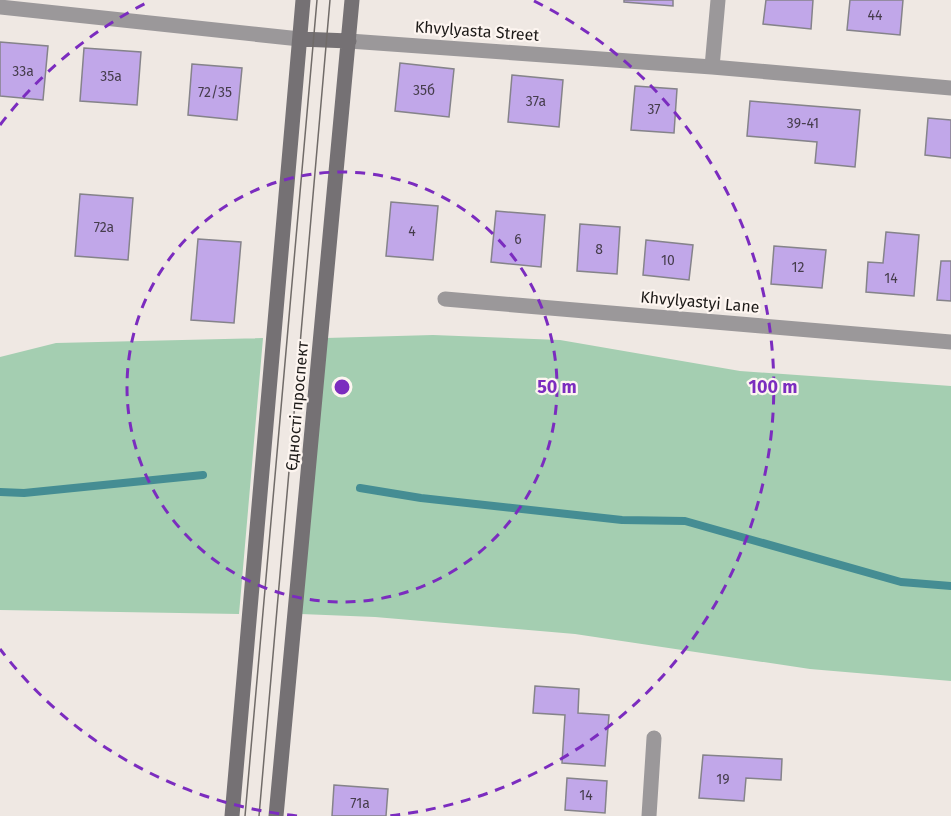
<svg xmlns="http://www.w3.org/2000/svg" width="951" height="816" font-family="'Fira Sans',sans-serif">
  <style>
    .green { fill: #a4ceb1 }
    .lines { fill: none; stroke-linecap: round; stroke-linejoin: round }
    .stream { stroke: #458d93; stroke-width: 8 }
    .building { fill: #c1a7e9; stroke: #85838a; stroke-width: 1.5 }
    .minor { stroke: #9b989a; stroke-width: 15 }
    .secondary { stroke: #757174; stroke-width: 15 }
    .tram { stroke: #706b68; stroke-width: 1.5 }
    .ring { fill: none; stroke: #7b2cbf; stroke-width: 3; stroke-dasharray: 10 8 }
    .labels { text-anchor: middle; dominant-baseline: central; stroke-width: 4.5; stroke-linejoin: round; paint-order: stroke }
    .number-label { font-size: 14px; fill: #463d4c }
    .street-label { font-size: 16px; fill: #1d1a18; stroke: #fdf5f0 }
    .centre { fill: #7b2cbf; stroke: #fdf5f0; stroke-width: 3 }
    .ring-label { font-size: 18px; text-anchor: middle; font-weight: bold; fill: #7b2cbf; stroke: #fdf5f0; stroke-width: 4.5; stroke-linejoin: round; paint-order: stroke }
  </style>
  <rect width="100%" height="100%" fill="#efe8e3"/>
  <path class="green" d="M433,335L560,340L740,371L951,386V681L810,669L575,634L375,617L301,614L326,338Z
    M263,338L239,614L0,610V357L56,343Z"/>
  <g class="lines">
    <path class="stream" d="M360,488L421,498L622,520L685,521L901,582L951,586
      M0,492L24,493L203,475"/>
  </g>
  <path class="building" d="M624,0H673V6L624,2Z
    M766,0H813L811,29L763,24Z
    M850,0H903L900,35L847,30Z
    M0,42L48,46L43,100L0,96Z
    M84,48L141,52L137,105L80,101Z
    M400,63L454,69L449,117L395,111Z
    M192,64L242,68L237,120L188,115Z
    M512,75L563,80L559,127L508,122Z
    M635,86L677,89L674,133L631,130Z
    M750,101L860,110L855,167L815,163L817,142L747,136Z
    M928,118L951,120V158L925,155Z
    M80,194L133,198L128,260L75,256Z
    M391,202L438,206L433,260L386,256Z
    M496,211L545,215L541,267L491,262Z
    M580,224L620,227L617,274L577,271Z
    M886,232L919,235L914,296L866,292L868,262L883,263Z
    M198,239L241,242L234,323L191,320Z
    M646,240L693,245L689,280L643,275Z
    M774,246L826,250L822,288L771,284Z
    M941,261H951V301L937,300Z
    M535,686L579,689L578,713L609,715L605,766L562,763L565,715L533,713Z
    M703,755L782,759L781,780L746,778L744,801L699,798Z
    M567,778L607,781L605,813L565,810Z
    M334,785L388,789L386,816H332Z"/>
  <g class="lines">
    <path class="minor" d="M0,7L300,39
      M349,41L712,67L951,88
      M712,67L718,0
      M445,299L951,342
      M649,816L654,738"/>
    <path class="secondary" d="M300,39L349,41
      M232,816L303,0
      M276,816L352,0"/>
    <path class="tram" d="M245,816L317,0
      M259,816L330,0"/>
  </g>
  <g class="ring">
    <circle cx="342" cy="387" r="215"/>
    <path d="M297 816A431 431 0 0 1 0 649M0 125A431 431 0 0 1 150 1M534 1A431 431 0 0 1 387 816"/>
  </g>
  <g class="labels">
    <g class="number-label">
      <text x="875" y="15">44</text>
      <text x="23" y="71">33а</text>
      <text x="111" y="76">35а</text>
      <text x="424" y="90">35б</text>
      <text x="215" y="92">72/35</text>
      <text x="536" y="101">37а</text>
      <text x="654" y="109">37</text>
      <text x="803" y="123">39-41</text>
      <text x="104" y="227">72а</text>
      <text x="412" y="231">4</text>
      <text x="518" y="239">6</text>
      <text x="599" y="249">8</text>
      <text x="668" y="260">10</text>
      <text x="798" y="267">12</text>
      <text x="891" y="278">14</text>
      <text x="723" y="779">19</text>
      <text x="586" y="795">14</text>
      <text x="360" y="803">71а</text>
    </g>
    <g class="street-label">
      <text transform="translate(477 31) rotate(4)">Khvylyasta Street</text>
      <text transform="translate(700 302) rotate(5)">Khvylyastyi Lane</text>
      <text transform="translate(297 406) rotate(-85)">Єдності проспект</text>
    </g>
  </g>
  <circle cx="342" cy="387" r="9" class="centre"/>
  <g class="ring-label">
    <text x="557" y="393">50 m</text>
    <text x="773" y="393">100 m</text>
  </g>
</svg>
